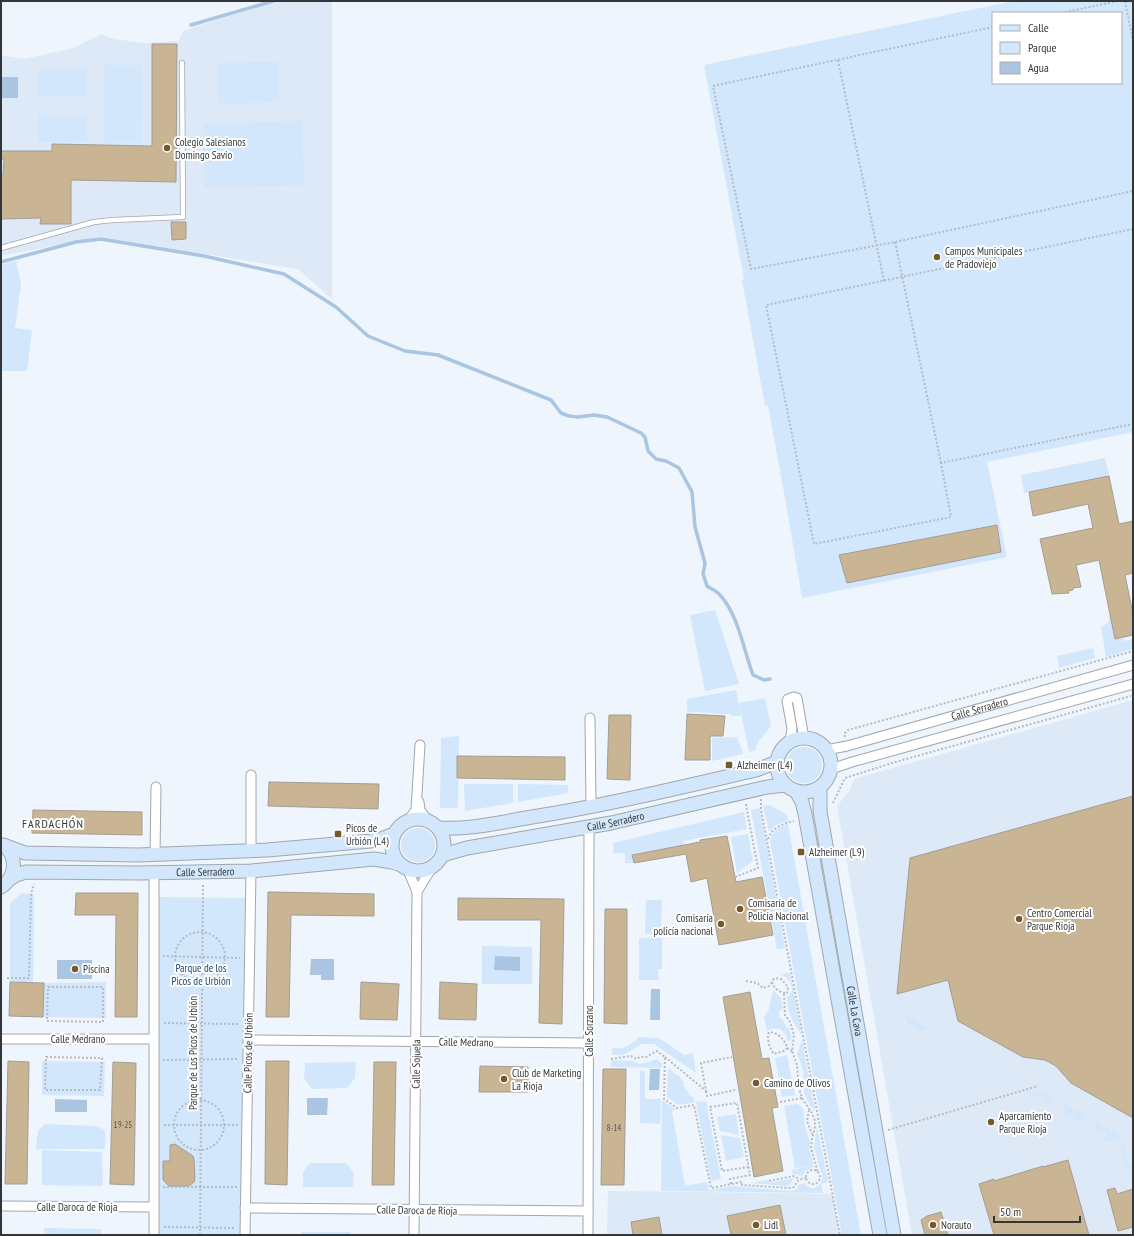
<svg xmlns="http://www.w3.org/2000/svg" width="1134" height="1236" font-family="'PT Sans Narrow',sans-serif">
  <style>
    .built { fill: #dde9f6 }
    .green { fill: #d2e7fc; fill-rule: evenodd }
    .water { fill: #a9c5e1 }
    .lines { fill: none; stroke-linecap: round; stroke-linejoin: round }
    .stream { stroke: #a9c5e1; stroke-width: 3.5 }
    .building { fill: #c9b594; stroke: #a29d95 }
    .service-casing { stroke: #a0a7ae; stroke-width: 6 }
    .minor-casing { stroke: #a0a7ae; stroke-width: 11 }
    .secondary-casing { stroke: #a0a7ae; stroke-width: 15 }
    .path { stroke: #b6bbc1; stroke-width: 2; stroke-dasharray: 2 2; stroke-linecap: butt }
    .service { stroke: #fff; stroke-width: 4.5 }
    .minor { stroke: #fff; stroke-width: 9 }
    .secondary { stroke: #d2e7fc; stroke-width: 13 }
    .poi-dot { fill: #73592b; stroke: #fff; stroke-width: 1.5 }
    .labels { text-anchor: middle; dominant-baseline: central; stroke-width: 4; stroke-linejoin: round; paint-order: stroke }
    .number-label { font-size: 9px; fill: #58564f }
    .poi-label { font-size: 11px; fill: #333638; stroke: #fff; text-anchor: start }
    .street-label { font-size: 11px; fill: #333638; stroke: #fff }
    .park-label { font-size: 11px; fill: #1c466c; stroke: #fff }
    .neighbourhood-label { font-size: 12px; letter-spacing: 1px; fill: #333638; stroke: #fff }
  </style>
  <rect width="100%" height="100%" fill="#eef5fc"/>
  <path class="built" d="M275,1H332V299L298,269L98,237L1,256V57L4,56L24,59L74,48L101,34L114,39L143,43L179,41L183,31Z
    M1133,700V1235H912L837,806L850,790L854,779Z
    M608,1191L833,1194L840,1235H607Z"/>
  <path class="green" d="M1014,1H1133V432L987,462L1007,557L802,598L787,509L768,405L765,406L742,280L744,279L704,65ZM993,13H1121V83H993Z
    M278,62L279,102L219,104L217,63Z
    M105,65H142L141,143H104Z
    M38,69H86L87,96H38Z
    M38,115H87V142H38Z
    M302,121L304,185L205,188L203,124Z
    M16,261L21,284L15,328L32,330L27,371H1V265Z
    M1105,458L1109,476L1024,493L1021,475Z
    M715,610L739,684L705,691L690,615Z
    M1109,612L1115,639L1123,637L1124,641L1133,639V649L1106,657L1101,627L1109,622Z
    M1093,648L1095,658L1059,668L1057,656Z
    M736,690L741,716H731L730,714H713V713L687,712V699Z
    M765,698L771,726L759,741L755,750L749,752L739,703Z
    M459,736L458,808H440L441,738Z
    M737,737L743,754L712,761V738Z
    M786 765a18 18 0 1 1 36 0a18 18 0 1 1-36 0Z
    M464,784H513V803L465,811Z
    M518,784L568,785V793L518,802Z
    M770,805L787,815L788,821L776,825L769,832L763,806Z
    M760,808L785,948L777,949L751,810Z
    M744,812L747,829L683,841L684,845L632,854L633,863H625V853H613V843Z
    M788,824L861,1235H842L770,841C772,831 779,827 788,824Z
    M401 845a17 17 0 1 1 34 0a17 17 0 1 1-34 0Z
    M748,834L753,861L737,873L731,837Z
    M22,893L34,894L33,983L10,982V903Z
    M159,897L245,898L242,1235H156Z
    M646,900H662L661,934H645Z
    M639,938H662V969H658L659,980H639Z
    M482,946L532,947V984H482Z
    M790,973L802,1036L793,1021L788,1008L787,996H789L792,990C792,982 787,976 779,974Z
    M106,982V1018L43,1017L44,983Z
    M774,991L781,998L783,1008L779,1011V1017L783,1020L787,1028L789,1027L791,1036V1040L789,1041L787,1040C787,1030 775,1025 767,1031L764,1017L769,1009L772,993Z
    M905,1015L925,1026L926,1029L918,1031L916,1025L908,1026Z
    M640,1037L659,1038L684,1055L693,1053L696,1073L654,1044H642L623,1055H612V1047C622,1052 632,1043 640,1037Z
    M802,1040L815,1111L810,1105L804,1093L803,1069L797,1054Z
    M787,1055L795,1095L782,1097L775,1058Z
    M656,1059L662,1063L661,1068L611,1067V1060L632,1061L639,1064L649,1062Z
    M42,1061L105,1062L104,1096L42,1095Z
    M356,1062L355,1078L347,1088L312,1089L304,1078L305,1063Z
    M668,1068L678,1076L679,1075L684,1083L683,1085L690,1095V1096L693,1097L695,1102L678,1105L667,1097Z
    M640,1070L645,1071V1099H661L660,1124L640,1123Z
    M1042,1091L1052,1098L1053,1101L1045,1103L1043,1095L1034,1097L1033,1093Z
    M662,1100L676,1110L672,1111L685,1186L707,1182L709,1190L733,1186L792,1191L797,1189L798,1185L805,1183C812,1194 825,1185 822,1173H821L814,1147L817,1126L828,1182L821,1184L823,1193L661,1191Z
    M706,1101L721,1179L711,1181L696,1102Z
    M1063,1103L1084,1115L1085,1119L1076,1121L1074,1113L1066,1115Z
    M797,1104L803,1108L805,1127L810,1142L809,1148L814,1167L806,1171L801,1177L797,1174L793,1175L792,1170L808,1166L795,1168L784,1106Z
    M736,1114L739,1135L720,1131L717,1117Z
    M1094,1121L1122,1137V1138L1106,1142L1102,1140L1101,1139L1107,1138L1106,1130L1097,1132Z
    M45,1124L96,1126L105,1130V1149H36L38,1131Z
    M721,1135L740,1138L744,1157L726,1161Z
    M1124,1144L1129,1164L1133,1163V1168L1126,1170L1119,1145Z
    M42,1150L102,1152L103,1186L42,1185Z
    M310,1163H346L354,1173L353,1187H303V1172Z
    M793,1178L791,1184L785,1186L749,1183L768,1180L769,1183Z
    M44,1228L101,1229V1235H45Z
    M301,1232H351V1235H301Z"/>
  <path class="water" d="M1,77H18V98H1Z
    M495,956L520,957V971L494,970Z
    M311,959H334V980H321V975H310Z
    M57,960H92V979H57Z
    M651,989H660V1020H650Z
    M650,1069H660L659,1090H649Z
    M307,1098H328L327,1115H307Z
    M55,1099L87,1100V1112H55Z"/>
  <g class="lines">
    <path class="stream" d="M191,25L273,1
      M1,262L76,242L101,239L204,256L284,274L336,307L368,336L405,351L438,355L551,400L561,413L569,416L578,417L594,415L607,417L641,433L645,437L648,451L656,459L666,461L679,468L692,492L695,527L705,563L703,574L707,586C711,589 717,591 720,595C738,614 744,651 753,675L764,680L770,679"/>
  </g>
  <path class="building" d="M152,44H177L176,182L71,180V224H40L41,218L1,219V176H3L4,159H1V151H52V144L152,146Z
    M171,222H186V239L172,240Z
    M1109,476L1119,524L1133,521V573L1125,575L1133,614V635L1115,639L1099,560L1076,565L1081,587L1073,588V590L1068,591L1069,593L1052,594L1040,539L1093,528L1088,504L1033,516L1029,492Z
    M997,525L1001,552L847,583L839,555Z
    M687,714L725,716L723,736H710V760H685Z
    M609,715H631L630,780L607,779Z
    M457,756L565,757V780L457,778Z
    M269,782L379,784L378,809L268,806Z
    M1133,796V1118L1071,1083L1056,1066L1045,1060L1023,1057L958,1021L948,980L897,994L910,858Z
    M33,810L142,812V835L32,833Z
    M727,836L736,882L762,877L773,935L719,945L707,878L691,882L686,854L634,863L632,855L700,842V840Z
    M268,892L374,894V916L291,915L289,1017H266Z
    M76,893H138L137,1017H115L116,915H75Z
    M458,898L564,899L562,1024L539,1023L541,920H458Z
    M605,909H627V1024L604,1023Z
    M10,982L44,983L43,1017L9,1016Z
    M361,982L399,984L397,1020L360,1019Z
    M440,982L477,984L476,1020L439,1019Z
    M750,992L762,1059L769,1058L778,1107L772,1108L783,1171L754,1177L723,997Z
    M8,1061L29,1062L27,1184H5Z
    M266,1061H289L287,1185L265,1184Z
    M113,1062L136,1063L134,1185L110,1184Z
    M374,1062H396L394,1185H372Z
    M480,1066L528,1067V1092H479Z
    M603,1069H626L624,1185H601Z
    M175,1144L193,1156L194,1159L195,1179L194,1182L189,1186H169L163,1180V1161H170V1145Z
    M1068,1160L1089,1235H994L979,1184L994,1179V1181L1043,1166V1167Z
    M1115,1188L1117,1194L1133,1189V1227L1118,1231L1107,1190Z
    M780,1205L786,1235H731L727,1216Z
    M941,1212L948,1235H925L921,1220L927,1216Z
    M659,1217L662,1235H633L631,1222Z"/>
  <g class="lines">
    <g class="service-casing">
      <path id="service" d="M1,248L94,222L113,220L183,217L182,63"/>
    </g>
    <g class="minor-casing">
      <g id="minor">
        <path d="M590,718L591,807"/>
        <path d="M790,742L792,728L787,701L788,699L794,697L797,698L803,733L807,739"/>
        <path id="s1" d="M826,750L847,746L1133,665"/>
        <path d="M831,769L852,762L1133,684"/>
        <path d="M251,775V851"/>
        <path d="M419,802L420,810L427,820"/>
        <path d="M408,821L416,810L420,745"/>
        <path d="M155,855L156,787"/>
        <path d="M408,870L417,892L414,1235"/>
        <path d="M417,892L431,869"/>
        <path d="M1,1039H154"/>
        <path d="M248,1040L589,1043"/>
        <path d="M1,1206L153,1207"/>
        <path d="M245,1208L588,1211"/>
        <path d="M154,1235V872"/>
        <path d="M245,1235L251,871"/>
        <path d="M588,1235L589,827"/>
      </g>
    </g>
    <g class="secondary-casing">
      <g id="secondary">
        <circle cx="804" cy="765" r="27"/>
        <path id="s2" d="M820,787V811L894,1235"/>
        <path d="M796,791L802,802L805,814L880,1235"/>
        <circle cx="418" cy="845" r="26"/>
        <path d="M439,828C470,830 501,822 532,817C608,805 682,787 756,770L777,762"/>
        <path d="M6,846L25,853L138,855L267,850L371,841L381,839L394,834"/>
        <path id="s3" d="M443,855L467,848L611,823L767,787L786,785"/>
        <path id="s4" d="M10,879L16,875L26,872L139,873L251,871L374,859L392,862L401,865"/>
        <path d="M1,887C16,877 18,857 4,845"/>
      </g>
    </g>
    <path class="path" d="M1125,1L1133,41
      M1061,13L1118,1
      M993,27L713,86L751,269L895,242L1133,191
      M838,60L884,281
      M1133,229L766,305L814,544L951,517L941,463L1133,424
      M895,242L941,463
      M845,737L844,734L848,730L1133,651
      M761,799V809L840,1235
      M833,803L845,778L892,763L1131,696
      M768,839C772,827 783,824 794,821
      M735,877L758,868L746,805H748
      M175 957a25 25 0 1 1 50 0a25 25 0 1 1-50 0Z
      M163,956L240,958
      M7,978H29L31,894L34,884
      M746,981L757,983L763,988L769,986L772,983
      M48,987H103V1022L47,1021Z
      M785,993C779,992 773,988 772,981C774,978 777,978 781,979L788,987L787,993L784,995L785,1015L790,1022L794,1035L792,1051L797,1065L799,1088L802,1098L812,1113L815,1121V1127L812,1139L811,1148L818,1173
      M164,1023L239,1024
      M787,1048L784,1051L774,1054C770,1049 766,1039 769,1032C781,1033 784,1041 789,1050L792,1051
      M46,1057L102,1058L100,1090H45Z
      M665,1057L706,1091L701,1063L732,1057
      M611,1059L631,1056L636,1059L640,1057H646L657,1051L665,1057L664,1099L677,1108L694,1105L711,1188L742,1182V1185L790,1188L794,1187C798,1180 797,1180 806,1178
      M163,1060L239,1059
      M706,1091L707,1096L735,1090
      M174 1125a25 25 0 1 1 50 0a25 25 0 1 1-50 0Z
      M780,1102L802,1098
      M809,1110L807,1121L812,1134
      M164,1125H238
      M888,1130L1038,1086
      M806 1177a7 7 0 1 1 14 0a7 7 0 1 1-14 0Z
      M769,1181L793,1176L799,1179
      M731,1184L730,1179L750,1175L737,1103L710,1107L722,1171L748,1167
      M163,1187H237
      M164,1227L236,1228
      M200,1235L203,884"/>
    <use href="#service" class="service"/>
    <use href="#minor" class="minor"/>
    <use href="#secondary" class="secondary"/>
  </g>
  <g class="poi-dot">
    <circle cx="167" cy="148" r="4"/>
    <circle cx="937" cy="257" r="4"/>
    <rect x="725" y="761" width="8" height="8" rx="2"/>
    <rect x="334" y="830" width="8" height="8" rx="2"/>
    <rect x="797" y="848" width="8" height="8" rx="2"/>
    <circle cx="740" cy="909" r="4"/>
    <circle cx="1019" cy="919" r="4"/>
    <circle cx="721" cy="924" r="4"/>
    <circle cx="75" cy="969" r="4"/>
    <circle cx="504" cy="1079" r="4"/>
    <circle cx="756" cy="1083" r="4"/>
    <circle cx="991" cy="1122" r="4"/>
    <circle cx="756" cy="1225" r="4"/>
    <circle cx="933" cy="1225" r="4"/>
  </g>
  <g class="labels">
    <g class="number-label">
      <text x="123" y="1124">19-25</text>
      <text x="614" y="1127">8-14</text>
    </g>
    <g class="poi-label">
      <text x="175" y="142">Colegio Salesianos<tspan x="175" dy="13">Domingo Savio</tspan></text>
      <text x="945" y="251">Campos Municipales<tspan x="945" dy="13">de Pradoviejo</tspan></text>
      <text x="737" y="765">Alzheimer (L4)</text>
      <text x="346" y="828">Picos de<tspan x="346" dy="13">Urbión (L4)</tspan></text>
      <text x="809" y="852">Alzheimer (L9)</text>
      <text x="748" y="903">Comisaría de<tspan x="748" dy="13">Policía Nacional</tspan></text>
      <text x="1027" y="913">Centro Comercial<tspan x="1027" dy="13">Parque Rioja</tspan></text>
      <text x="713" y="918" text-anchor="end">Comisaría<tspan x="713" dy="13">policía nacional</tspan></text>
      <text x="83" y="969">Piscina</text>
      <text x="512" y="1073">Club de Marketing<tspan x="512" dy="13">La Rioja</tspan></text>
      <text x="764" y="1083">Camino de Olivos</text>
      <text x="999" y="1116">Aparcamiento<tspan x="999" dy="13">Parque Rioja</tspan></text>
      <text x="764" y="1225">Lidl</text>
      <text x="941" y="1225">Norauto</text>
    </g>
    <g class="street-label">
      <text stroke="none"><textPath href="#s1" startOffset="159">Calle Serradero</textPath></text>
      <text stroke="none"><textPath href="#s3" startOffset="176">Calle Serradero</textPath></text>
      <text stroke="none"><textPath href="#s4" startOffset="197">Calle Serradero</textPath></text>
      <text stroke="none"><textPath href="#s2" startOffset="227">Calle La Cava</textPath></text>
      <text transform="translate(589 1031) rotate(-90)">Calle Sorzano</text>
      <text x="78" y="1039">Calle Medrano</text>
      <text transform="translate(466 1042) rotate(1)">Calle Medrano</text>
      <text transform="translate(193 1053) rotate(-90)">Parque de Los Picos de Urbión</text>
      <text transform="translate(248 1053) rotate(-89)">Calle Picos de Urbión</text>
      <text transform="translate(416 1064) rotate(-89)">Calle Sojuela</text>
      <text x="77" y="1207">Calle Daroca de Rioja</text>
      <text transform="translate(417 1210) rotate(1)">Calle Daroca de Rioja</text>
    </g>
    <g class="park-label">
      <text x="201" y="968">Parque de los<tspan x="201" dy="13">Picos de Urbión</tspan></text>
    </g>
    <g class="neighbourhood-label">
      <text x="53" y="823">FARDACHÓN</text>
    </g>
  </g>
  <rect width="1134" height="1236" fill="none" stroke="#333638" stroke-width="4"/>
  <rect x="992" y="12" width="130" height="72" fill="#ffffff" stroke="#adafaf"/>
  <rect x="1000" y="25" width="20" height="6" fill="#d2e7fc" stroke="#adafaf"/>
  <text x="1028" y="32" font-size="12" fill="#333638">Calle</text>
  <rect x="1000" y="42" width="20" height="12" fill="#d2e7fc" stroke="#adafaf"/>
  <text x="1028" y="52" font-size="12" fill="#333638">Parque</text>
  <rect x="1000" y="62" width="20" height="12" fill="#a9c5e1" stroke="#adafaf"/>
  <text x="1028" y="72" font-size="12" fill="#333638">Agua</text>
  <path d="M994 1216v6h86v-6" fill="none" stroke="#333638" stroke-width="2"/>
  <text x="1000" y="1216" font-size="12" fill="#333638" stroke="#ffffff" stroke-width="3" paint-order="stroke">50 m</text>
</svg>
